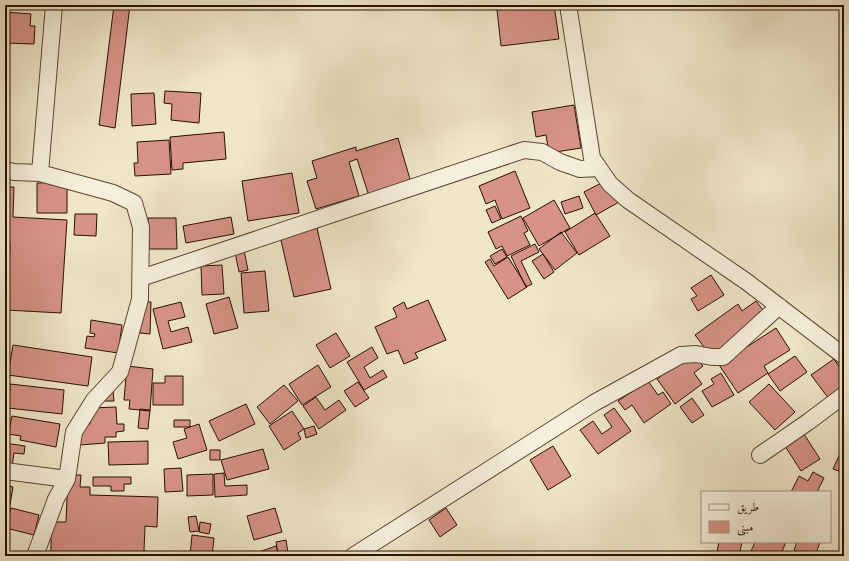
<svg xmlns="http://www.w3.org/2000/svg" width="849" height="561" font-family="'IM FELL Great Primer',Amiri,serif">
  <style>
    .building { fill: #d79388; stroke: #2a0f00 }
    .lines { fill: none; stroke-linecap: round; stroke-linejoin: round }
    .street-casing { stroke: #5b4532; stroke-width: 18 }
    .street { stroke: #f5efdb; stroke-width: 16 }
  </style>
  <rect width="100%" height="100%" fill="#efe6c8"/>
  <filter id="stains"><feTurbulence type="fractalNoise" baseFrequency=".005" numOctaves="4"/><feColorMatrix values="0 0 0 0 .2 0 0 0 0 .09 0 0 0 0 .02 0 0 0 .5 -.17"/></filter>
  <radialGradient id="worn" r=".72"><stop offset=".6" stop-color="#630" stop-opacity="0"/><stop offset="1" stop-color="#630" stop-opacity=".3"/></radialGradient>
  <path class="building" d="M114,5H130L115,128L99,125Z
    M535,5H554L559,39L501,46L497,10Z
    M5,12L31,14L30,26H35L34,44L5,43Z
    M165,91L201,93L199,123L171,120L172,104L164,103Z
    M154,93L156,124L132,126L131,94Z
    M574,105L581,148L549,153L546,135L536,137L532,112Z
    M224,132L226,159L183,163V169L172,170L170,137Z
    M398,138L412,186L370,199L357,159L349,162L359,196L316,209L307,181L317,178L312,161L356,147V151Z
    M169,140L171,174L135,176L134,163H138L137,142Z
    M515,171L530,208L502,219L495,200L486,204L479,186Z
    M292,173L299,213L248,221L242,181Z
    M607,180L619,202L596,215L584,192Z
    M67,182V213H37V183Z
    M5,187H14L13,217L67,220L61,313L6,310L10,246H5Z
    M579,196L583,208L565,214L561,202Z
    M554,200L570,228L539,246L523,218Z
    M495,206L501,219L492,223L486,210Z
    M595,213L610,236L579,255L565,232Z
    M75,214H97L96,236L74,235Z
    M521,216L528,231L524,233L530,245L507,256L502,246L496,249L488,232Z
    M231,217L234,234L186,243L183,226Z
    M148,218H176L177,249H149Z
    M317,228L331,289L294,297L280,236Z
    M561,232L577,253L555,270L539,249Z
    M535,244L539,252L521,261L532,284L526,287L511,256Z
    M502,249L507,257L495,264L490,256Z
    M244,250L248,270L239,272L235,252Z
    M543,254L554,272L544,279L532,261Z
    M508,257L527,287L508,299L485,262L490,259L494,266Z
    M222,265L224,294L202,295L201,266Z
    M265,271L269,311L244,313L241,273Z
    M711,275L724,295L698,311L691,299L697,296L691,288Z
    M229,297L238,328L214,334L206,304Z
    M428,300L446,340L415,353L418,358L404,364L398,350L387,354L375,327L397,317L393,308L404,302L407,309Z
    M141,301L151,302L150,334L140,333Z
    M756,301L763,310L758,313L764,322L713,359L695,335L738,304L742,311Z
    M181,302L185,317L168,321L171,332L188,327L192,342L163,349L153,309Z
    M91,320L122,325L118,353L85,348L87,336L94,337L95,334L90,333Z
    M776,328L790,350L764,366L768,373L738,393L719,365Z
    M336,333L350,356L330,368L316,345Z
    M13,345L92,357L88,386L8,375Z
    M5,347L9,348L8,371H5Z
    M372,347L378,358L364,367L370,378L383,370L387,377L364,390L347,362Z
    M692,353L703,366L694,373L702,384L675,404L657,379Z
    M795,356L807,372L780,391L768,374Z
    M834,359L844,374V388L829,399L811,375Z
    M318,365L331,387L302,405L289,384Z
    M127,366L153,369L150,411L129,409L130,400H124Z
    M721,373L734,395L712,407L702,391L714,384L711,379Z
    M165,376H183V405H153V383H165Z
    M648,381L658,395L663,392L671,404L644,423L632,405L625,410L618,401Z
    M358,382L369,398L355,407L344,391Z
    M10,384L64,390L62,414L8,408Z
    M769,384L795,412L775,430L749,402Z
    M284,385L298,401L270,424L257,407Z
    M5,387L10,388L8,399H5Z
    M113,390L114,401H103Z
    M316,397L325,410L339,400L346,410L319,429L303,406Z
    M692,398L704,415L692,423L680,407Z
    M246,404L255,424L219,441L209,421Z
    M116,407L117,424H124V431L116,432V437H105V443L80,445L79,425L90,424V408Z
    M614,408L631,431L598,454L580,430L593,421L602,434L612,427L604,415Z
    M140,409L150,410L148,429L138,428Z
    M292,411L304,429L298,433L301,439L284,450L269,426Z
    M12,416L60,424L56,447L20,440L21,436L8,434Z
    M174,420H190V427H174Z
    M199,424L207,450L178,459L173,442L187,438L184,429Z
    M314,426L317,434L306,438L304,429Z
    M802,431L820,459L801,471L783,443Z
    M148,441V464L109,465L108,442Z
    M5,443L25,446L24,454L14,453L12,467L5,466Z
    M553,446L571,476L548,490L530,460Z
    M263,449L269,469L227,480L221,460Z
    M842,449L844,450V473L833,469Z
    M210,450H220V460H210Z
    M181,468L183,491L165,492L164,469Z
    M813,472L824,478L817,492H791L799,476L808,481Z
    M224,473L225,486L247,485V495L215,497L214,474Z
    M213,474V495L187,496V475Z
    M68,475H81L80,487H90V495L158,497L157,527L145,526L144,551L157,552V556H125V554L100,553V556H51V522H66Z
    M93,477H131V484H124V491H111V486H93Z
    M5,485L13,487L8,516L5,515Z
    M11,508L39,515L34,535L6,528Z
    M275,508L282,532L254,540L247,516Z
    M446,508L457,525L440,537L429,520Z
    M196,516L199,531L190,532L188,517Z
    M200,522L211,524L209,534L199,532Z
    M192,535L214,538L212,556H190Z
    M286,540L288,553L278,554L276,542Z
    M719,542H742L739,556H716Z
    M755,542H786L780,556H749Z
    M797,542H820L815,556H811L794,550Z
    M276,546L279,556H258L256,553Z"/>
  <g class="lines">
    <g class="street-casing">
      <path id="street" d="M568,5L592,158L610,184L628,200L747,282L844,356
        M5,170L14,172L40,173L113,193L134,203L141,227L140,299L125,354L120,372L94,400L74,432L67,479L56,499L35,556
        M40,173L54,5
        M141,278L524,150L542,152L560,162L580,169L599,168
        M760,455L808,422L844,395
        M5,471L67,479
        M353,556L594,403L681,355L696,354L712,357H723L779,306"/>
    </g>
    <use href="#street" class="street"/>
  </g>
  <rect width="849" height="561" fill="none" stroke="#efe6c8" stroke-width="20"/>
  <rect x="6" y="6" width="837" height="549" fill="none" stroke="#2a0f00" stroke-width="2"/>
  <rect x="10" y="10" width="829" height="541" fill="none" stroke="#2a0f00"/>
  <rect x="701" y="491" width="130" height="52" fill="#f5efdb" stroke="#a49583"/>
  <rect x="709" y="504" width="20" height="6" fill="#f5efdb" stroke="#a49583"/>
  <text x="737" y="511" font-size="12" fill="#2a0f00">طريق</text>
  <rect x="709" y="521" width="20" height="12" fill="#d79388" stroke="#a49583"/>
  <text x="737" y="531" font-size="12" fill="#2a0f00">مبنى</text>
  <rect width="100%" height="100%" filter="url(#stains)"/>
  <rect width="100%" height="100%" fill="url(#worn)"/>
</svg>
